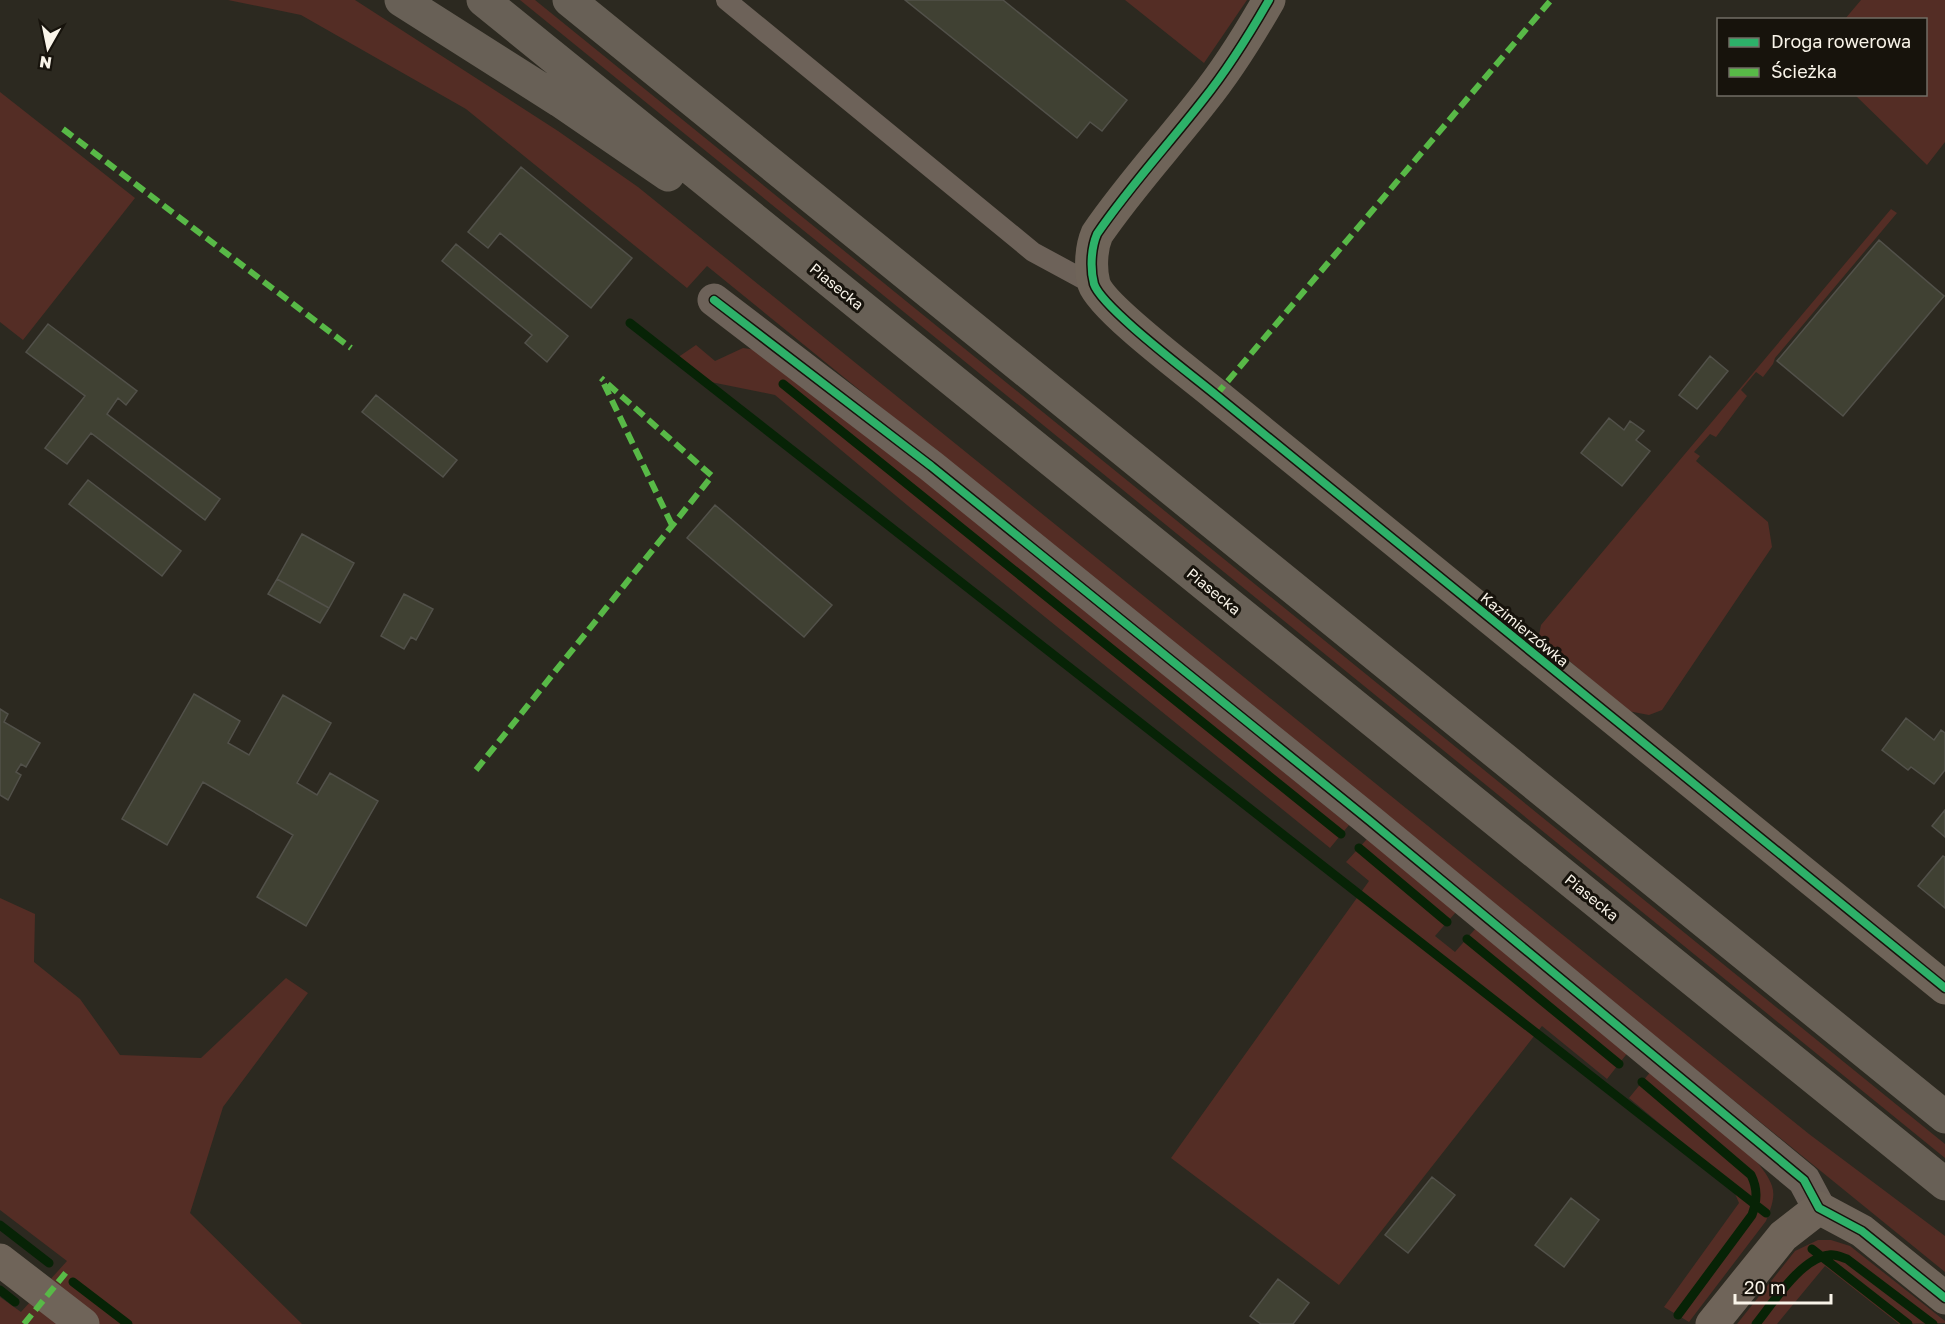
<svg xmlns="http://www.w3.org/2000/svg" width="1945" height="1324" font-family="'Golos Text',sans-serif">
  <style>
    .green { fill: #542d25 }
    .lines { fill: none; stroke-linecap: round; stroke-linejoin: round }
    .stream { stroke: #072306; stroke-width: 9 }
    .building { fill: #404133; stroke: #52514a; stroke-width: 1.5 }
    .lane { stroke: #6d6259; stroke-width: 20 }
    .street { stroke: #6d6259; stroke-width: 33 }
    .secondary { stroke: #6f6459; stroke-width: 33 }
    .highway { stroke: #686056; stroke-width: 33 }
    .quiet { stroke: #58b947; stroke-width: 6; stroke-dasharray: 12 6; stroke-linecap: butt }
    .cycleway-casing { stroke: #17130c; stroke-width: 11 }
    .cycleway { stroke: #2db169; stroke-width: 8 }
    .labels { text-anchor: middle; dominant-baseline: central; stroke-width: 6; stroke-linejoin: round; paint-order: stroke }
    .street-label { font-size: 15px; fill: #f9f4e9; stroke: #17130c }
  </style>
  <rect width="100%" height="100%" fill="#2c2920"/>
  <path class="green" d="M228,0H355L558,131L638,187L1809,1134L1945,1236V1272L707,266L687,288L466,109L301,15Z
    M520,0H535L1945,1144V1158Z
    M1125,0H1247L1204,63Z
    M1861,0H1945V142L1927,165L1855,95L1926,94V20L1845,19Z
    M0,92L135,198L23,340L0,322Z
    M1891,209L1897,213L1775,358L1773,364L1763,377L1756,372L1741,390L1747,396L1716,437L1710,434L1694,452L1700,456L1696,461L1768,522L1772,547L1662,710L1649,715L1628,711L1539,635L1541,625Z
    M696,345L715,361L743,348L764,351L1349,825L1330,848L913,510L775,395L696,379L674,360Z
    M1367,839L1456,912L1435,936L1455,952L1476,928L1629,1051L1607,1079L1542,1026L1339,1285L1171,1158L1369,881L1346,862Z
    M0,898L35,914L34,962L80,999L120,1055L201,1058L286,978L308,993L223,1107L190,1213L302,1324H0V1297L21,1312L67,1261L0,1210Z
    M1652,1070C1679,1092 1764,1156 1772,1186C1776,1198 1770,1210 1766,1221L1689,1322L1664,1307L1739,1203L1730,1182L1629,1098Z
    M1818,1240H1831L1850,1246L1945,1321V1323L1899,1324L1825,1266L1777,1324H1737L1795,1251Z"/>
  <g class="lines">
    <path class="stream" d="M630,323L1766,1213
      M783,384L1341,834
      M1359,848L1447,922
      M1467,939L1619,1064
      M1642,1082L1751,1175C1758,1189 1757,1201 1752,1215L1678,1315
      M0,1225L49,1263
      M1812,1249L1908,1324
      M73,1282L128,1324
      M0,1290L15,1302
      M1756,1324C1773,1303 1801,1258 1829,1255C1835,1254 1841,1257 1847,1259L1933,1324"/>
  </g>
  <path class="building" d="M905,0H1003L1127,100L1102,131L1090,122L1077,138Z
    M521,167L632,258L591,308L500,233L488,248L468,232Z
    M1879,240L1944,296L1843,416L1777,361Z
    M456,244L568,336L547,362L525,343L532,335L442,261Z
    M48,324L137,391L126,405L118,398L107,414L220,499L205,520L91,433L67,464L45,448L85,396L26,352Z
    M1710,356L1728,371L1697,409L1679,395Z
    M376,395L457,460L443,477L362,412Z
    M1609,418L1624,430L1630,421L1644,431L1636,440L1650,451L1622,486L1581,453Z
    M88,480L181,551L162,576L69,504Z
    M715,505L832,605L804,637L687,538Z
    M302,534L354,563L329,608L277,579Z
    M277,579L329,608L320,623L268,594Z
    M404,594L433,609L416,640L411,637L404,649L381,636Z
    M194,694L240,721L228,743L249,755L283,695L331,723L297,783L317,795L330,773L378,801L306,926L257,897L293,835L203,782L167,845L122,819Z
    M0,709L8,714L4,722L40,743L26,767L21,764L16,772L21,775L8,800L0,795Z
    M1906,718L1934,740L1941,730L1945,733V770L1934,784L1911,767L1908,770L1882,750Z
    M1945,810V837L1932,826Z
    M1943,856L1945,857V908L1918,886Z
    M1432,1177L1455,1195L1408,1253L1385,1235Z
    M1571,1198L1599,1220L1564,1267L1535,1245Z
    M1278,1279L1309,1303L1293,1324H1261L1250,1316Z"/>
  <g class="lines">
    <path class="lane" d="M726,0L1033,252L1094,285"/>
    <path class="street" d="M714,300L931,466L1370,821L1804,1180L1819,1208"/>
    <path class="secondary" d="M1269,0C1249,35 1228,69 1203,100C1168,145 1129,187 1097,234C1091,248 1090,269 1094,284C1102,308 1192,375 1216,395L1945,988
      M0,1260L83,1324
      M1712,1324L1783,1236L1819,1208L1862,1231L1945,1298"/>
    <path class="highway" d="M401,0L560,101L668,175
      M483,0L1945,1184
      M569,0L1945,1117"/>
    <path class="quiet" d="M63,129L351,348
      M604,384L672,525
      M1216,395L1551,0
      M476,770L712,476L601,378
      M24,1324L68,1270"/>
    <g class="cycleway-casing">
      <path id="cycleway" d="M1269,0C1249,35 1228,69 1203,100C1168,145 1129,187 1097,234C1091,248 1090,269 1094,284C1102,308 1192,375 1216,395L1945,988
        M714,300L931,466L1370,821L1804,1180L1819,1208L1862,1231L1945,1298"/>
    </g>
    <use href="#cycleway" class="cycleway"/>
  </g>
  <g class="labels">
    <g class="street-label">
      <text transform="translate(837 286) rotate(39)">Piasecka</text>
      <text transform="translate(1214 591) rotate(39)">Piasecka</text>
      <text transform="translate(1525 629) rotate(39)">Kazimierzówka</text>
      <text transform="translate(1592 897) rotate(39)">Piasecka</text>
    </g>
  </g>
  <rect x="1717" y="18" width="210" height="78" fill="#17130c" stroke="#716d64" stroke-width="1.5"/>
  <rect x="1729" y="38" width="30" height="9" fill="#2db169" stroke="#716d64" stroke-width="1.5"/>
  <text x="1771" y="48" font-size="18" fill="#f9f4e9">Droga rowerowa</text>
  <rect x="1729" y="68" width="30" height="9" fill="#58b947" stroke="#716d64" stroke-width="1.5"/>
  <text x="1771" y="78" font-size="18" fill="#f9f4e9">Ścieżka</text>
  <g transform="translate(48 48) rotate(189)" stroke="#17130c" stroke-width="4.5" paint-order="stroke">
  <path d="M0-4.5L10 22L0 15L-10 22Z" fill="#f9f4e9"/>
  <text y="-9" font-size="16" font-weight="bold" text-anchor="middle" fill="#f9f4e9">N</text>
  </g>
  <path d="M1735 1294v9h96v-9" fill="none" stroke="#f9f4e9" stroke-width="3"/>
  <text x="1744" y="1294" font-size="18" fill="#f9f4e9" stroke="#17130c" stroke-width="4.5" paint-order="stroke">20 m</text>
</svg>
